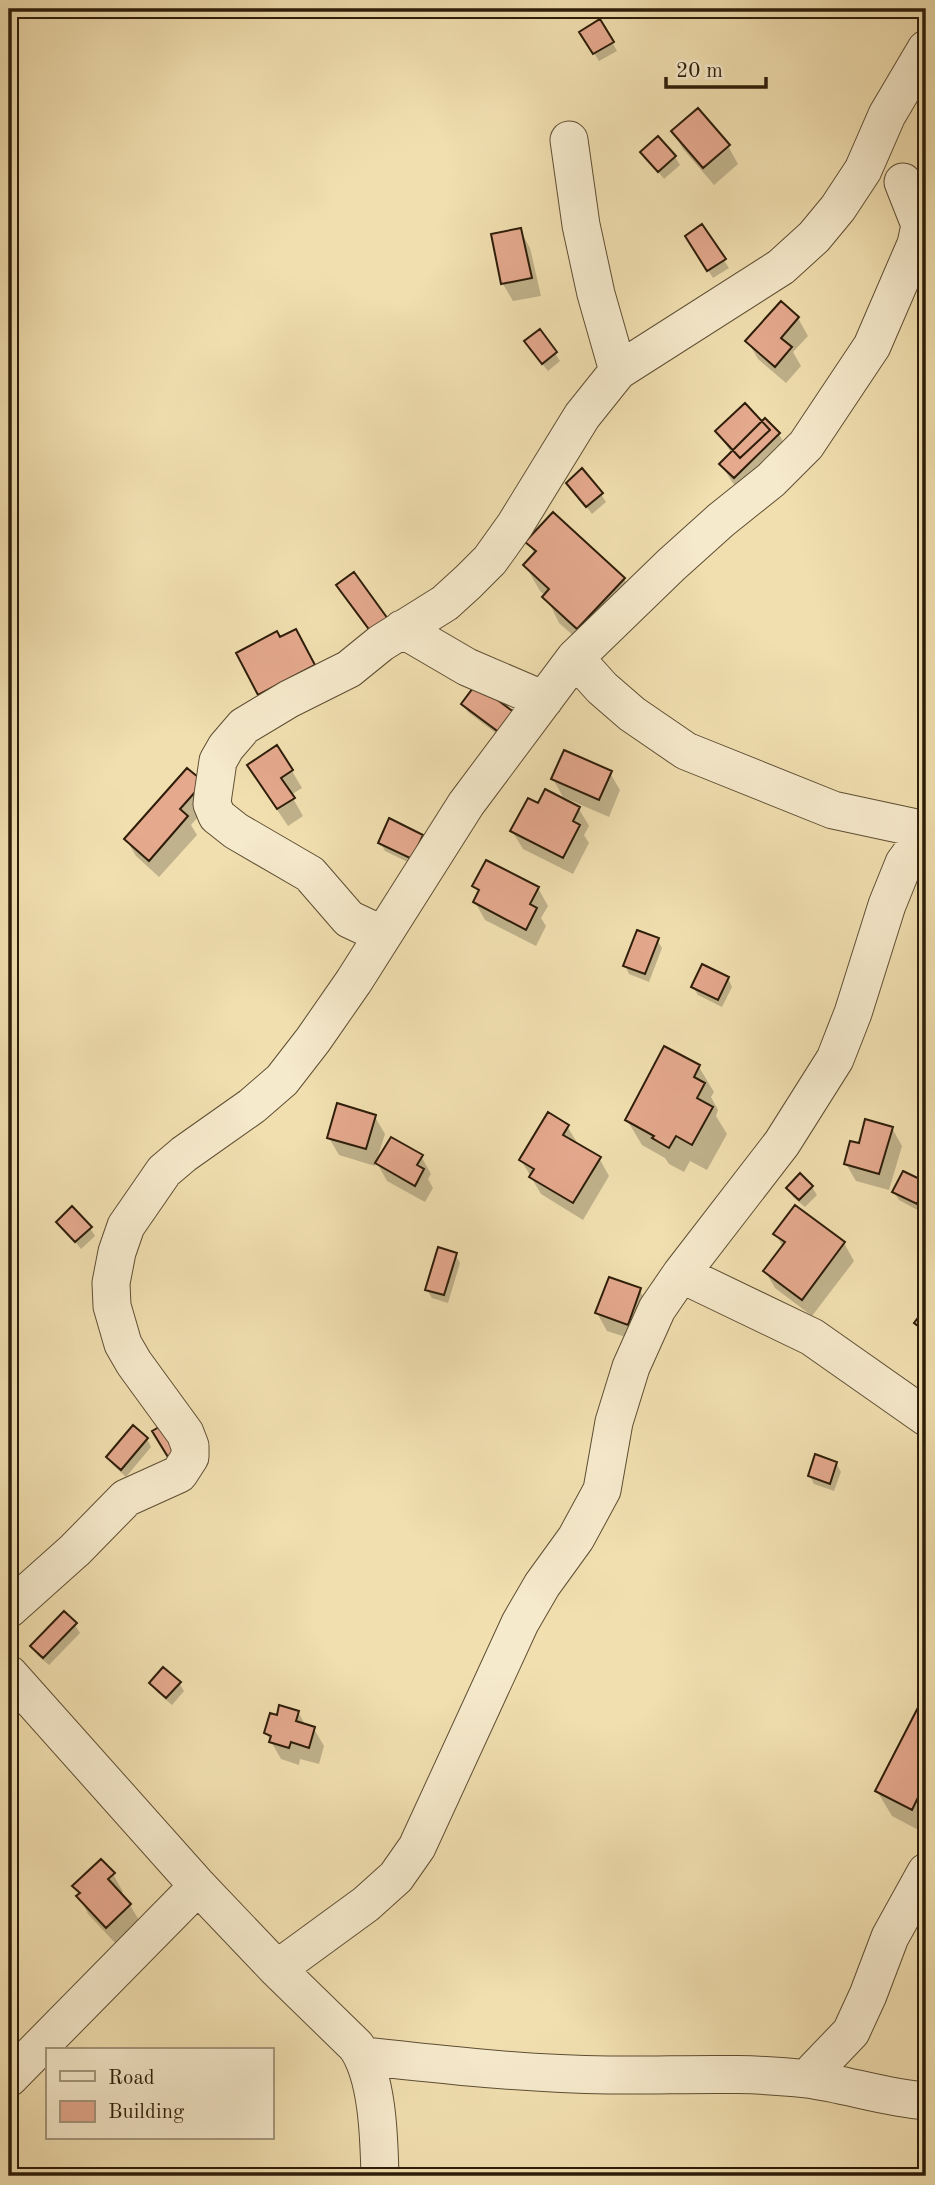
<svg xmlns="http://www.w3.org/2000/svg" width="935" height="2185" font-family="'Old Standard TT',serif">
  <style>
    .shadow { fill: #0003 }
    .building { fill: #e5a98e; stroke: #2d1d09; stroke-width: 2 }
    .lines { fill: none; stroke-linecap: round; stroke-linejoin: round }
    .minor-casing { stroke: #5e4e33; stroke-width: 39 }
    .minor { stroke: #f6eacc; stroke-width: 37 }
  </style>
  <rect width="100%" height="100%" fill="#f1dfb0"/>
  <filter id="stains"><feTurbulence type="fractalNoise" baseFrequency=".00286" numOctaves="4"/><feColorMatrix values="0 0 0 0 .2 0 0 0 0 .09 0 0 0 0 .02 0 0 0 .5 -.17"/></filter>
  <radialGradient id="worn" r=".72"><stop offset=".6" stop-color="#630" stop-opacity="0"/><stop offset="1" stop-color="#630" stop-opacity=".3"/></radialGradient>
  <path class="shadow" d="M469,9H485L473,16Z
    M600,21L617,51L599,61L581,32Z
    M673,132L728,146L738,164L714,185L683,149Z
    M642,152L675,157L680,165L664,179Z
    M702,227L729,268L713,278L692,245Z
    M520,230L530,248L541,296L513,301L503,284L493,236Z
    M798,318L808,336L793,352L801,366L786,383L758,359L748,342Z
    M531,350L555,353L560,361L548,371Z
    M762,424L779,434L789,452L744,494L732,482L721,464L732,454L717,431Z
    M568,483L601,494L606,502L592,514Z
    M528,542L624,579L639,604L593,653L559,623L546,596L540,591L525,565L535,555Z
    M463,704L513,714L505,740L468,712Z
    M187,771L212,801L191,825L197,835L159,877L136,856L126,839Z
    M292,771L302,788L291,795L303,816L288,826L259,783Z
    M610,773L620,790L609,817L563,797L553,779Z
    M539,805L579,809L589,826L584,835L589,843L573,874L523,849L512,831Z
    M422,836L427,845L416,866L385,851L380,842Z
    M474,886L538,888L548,906L541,918L546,926L536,946L485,920L475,902L479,894Z
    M657,940L662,948L649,982L629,974L625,966Z
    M728,978L732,987L722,1007L698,995L693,987Z
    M699,1067L714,1092L711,1097L718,1110L716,1116L727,1134L707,1170L690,1161L684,1172L669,1164L665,1158L642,1145L627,1120Z
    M375,1117L385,1134L375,1166L339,1155L329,1138Z
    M567,1126L578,1144L599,1158L609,1176L583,1220L541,1194L521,1160Z
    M892,1128L902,1146L889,1190L856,1181L846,1164Z
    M421,1156L431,1174L428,1179L433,1188L425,1202L387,1181L377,1163Z
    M9,1170L14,1179L9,1183Z
    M904,1173L926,1184V1202L921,1212L899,1200L894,1192Z
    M812,1187L817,1195L805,1207L793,1197L788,1188Z
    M796,1207L844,1243L854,1261L812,1316L775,1288L765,1271L783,1247L776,1234Z
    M59,1222L90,1228L95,1236L81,1249Z
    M455,1254L460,1263L448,1303L432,1298L427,1290Z
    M639,1289L649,1307L638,1341L607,1331L597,1313Z
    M147,1439L151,1447L126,1477L113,1465L108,1457Z
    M836,1463L841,1472L834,1491L814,1484L810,1476Z
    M75,1625L80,1633L49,1665L37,1655L32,1646Z
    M151,1683H179L184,1691L172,1705L156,1691Z
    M926,1695V1834L892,1816L877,1791Z
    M298,1712L306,1726L314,1729L324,1746L319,1764L300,1759L299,1765L281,1759L266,1733L278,1717Z
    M113,1874L123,1892L120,1895L130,1905L140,1922L117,1945L88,1914L75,1886Z"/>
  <path class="building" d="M600,19L614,42L593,54L579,32Z
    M698,108L730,145L703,168L671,131Z
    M658,136L676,156L658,172L640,152Z
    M702,224L726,259L707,271L685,236Z
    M521,228L532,278L501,284L491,234Z
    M781,301L799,317L781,338L792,347L775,367L745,341Z
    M540,329L557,352L542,364L524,341Z
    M745,403L770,430L740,458L715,431Z
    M765,418L780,433L734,478L719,464Z
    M582,468L603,493L586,507L566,483Z
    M553,512L625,578L577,629L542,597L549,589L523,565L536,551L525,542Z
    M354,572L388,619L371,632L336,585Z
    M296,629L315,665L258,695L236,653L277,631L280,637Z
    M476,684L515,713L500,733L461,704Z
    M277,745L293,770L281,778L295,798L277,809L247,765Z
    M564,750L612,771L599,800L551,779Z
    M187,768L204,782L180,809L188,816L149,861L124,839Z
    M545,789L580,807L573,821L580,825L563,858L510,831L528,798L538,803Z
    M389,818L423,835L412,859L378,843Z
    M486,860L539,887L530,904L537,908L526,930L473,902L479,890L472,886Z
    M637,930L659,938L645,974L623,966Z
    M702,964L729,977L718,1000L691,987Z
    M664,1046L700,1065L694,1077L705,1083L697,1098L713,1107L692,1145L676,1136L669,1148L652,1138L654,1136L625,1120Z
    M337,1103L376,1115L366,1149L327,1138Z
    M548,1112L569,1125L563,1135L601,1157L573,1203L529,1177L534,1169L519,1160Z
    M865,1119L893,1127L879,1174L844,1164L850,1141L859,1143Z
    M391,1137L423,1155L417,1165L424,1169L415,1186L375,1163Z
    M903,1171L926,1182L917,1204L892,1192Z
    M800,1173L813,1186L799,1200L786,1188Z
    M795,1205L845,1242L802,1300L763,1271L785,1242L773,1234Z
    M72,1206L92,1227L75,1242L56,1222Z
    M438,1247L457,1253L444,1295L425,1290Z
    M609,1277L641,1288L628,1325L595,1313Z
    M926,1307V1332L914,1323Z
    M168,1422L184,1447L168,1457L152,1431Z
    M133,1425L148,1438L121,1470L106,1457Z
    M815,1454L837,1462L830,1484L808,1476Z
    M64,1611L77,1623L43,1658L30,1646Z
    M163,1667L181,1682L166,1698L149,1683Z
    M926,1692V1781L912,1810L875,1791Z
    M279,1705L299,1711L296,1721L315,1727L309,1748L291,1742L289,1748L269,1742L271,1736L264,1733L270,1713L277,1715Z
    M101,1859L115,1873L108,1879L131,1904L106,1928L76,1896L80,1893L72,1886Z"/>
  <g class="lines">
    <g class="minor-casing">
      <path id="minor" d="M569,140L581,225L596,294L618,371
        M402,629L467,667L544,700
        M575,658L602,688L632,714L686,751L833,810L926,830
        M383,935L349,919L310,874L236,831L217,816L212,804L213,795L218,761L226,747L244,726L289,699L349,669L381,643L445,603L468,582L490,560L515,525L582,416L618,371L781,267L814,237L838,208L863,170L887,115L926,49
        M681,1274L812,1337L926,1417
        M9,1609L75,1550L126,1498L179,1474L190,1457V1446L185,1433L134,1363L123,1344L112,1306L111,1283L117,1252L126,1226L164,1171L184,1154L252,1106L282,1080L313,1040L354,981L466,804L575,658L671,565L721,520L771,480L806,445L872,346L916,244L920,225L903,182
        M9,1674L198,1886L277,1969L356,2046C378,2077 379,2139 380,2176
        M277,1969L366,1904L396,1877L417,1847L520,1623L542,1585L576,1538L602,1490L614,1422L631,1367L657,1309L681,1274L782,1143L835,1059L853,1013L887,905L904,863L926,833
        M364,2056C445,2065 527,2074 608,2075C674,2076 740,2071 806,2079C846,2084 885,2098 926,2101
        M9,2078L198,1886
        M806,2079L851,2032L868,1995L890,1937L926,1872"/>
    </g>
    <use href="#minor" class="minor"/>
  </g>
  <rect width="935" height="2185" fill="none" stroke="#f1dfb0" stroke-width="35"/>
  <rect x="10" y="10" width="914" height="2164" fill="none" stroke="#2d1d09" stroke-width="3.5"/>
  <rect x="18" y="18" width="900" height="2150" fill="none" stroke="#2d1d09" stroke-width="2"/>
  <rect x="46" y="2048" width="228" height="91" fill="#f6eacc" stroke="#a6987e" stroke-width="2"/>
  <rect x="60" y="2071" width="35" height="10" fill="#f6eacc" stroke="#a6987e" stroke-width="2"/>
  <text x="108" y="2084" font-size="21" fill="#2d1d09">Road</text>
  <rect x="60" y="2101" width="35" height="21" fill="#e5a98e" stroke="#a6987e" stroke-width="2"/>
  <text x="108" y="2118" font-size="21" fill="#2d1d09">Building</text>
  <path d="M666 77v10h100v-10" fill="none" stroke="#2d1d09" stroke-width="3.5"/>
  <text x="676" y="77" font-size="21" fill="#2d1d09" stroke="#f6eacc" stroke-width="5" paint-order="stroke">20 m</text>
  <rect width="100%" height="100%" filter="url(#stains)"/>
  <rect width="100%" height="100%" fill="url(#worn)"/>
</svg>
